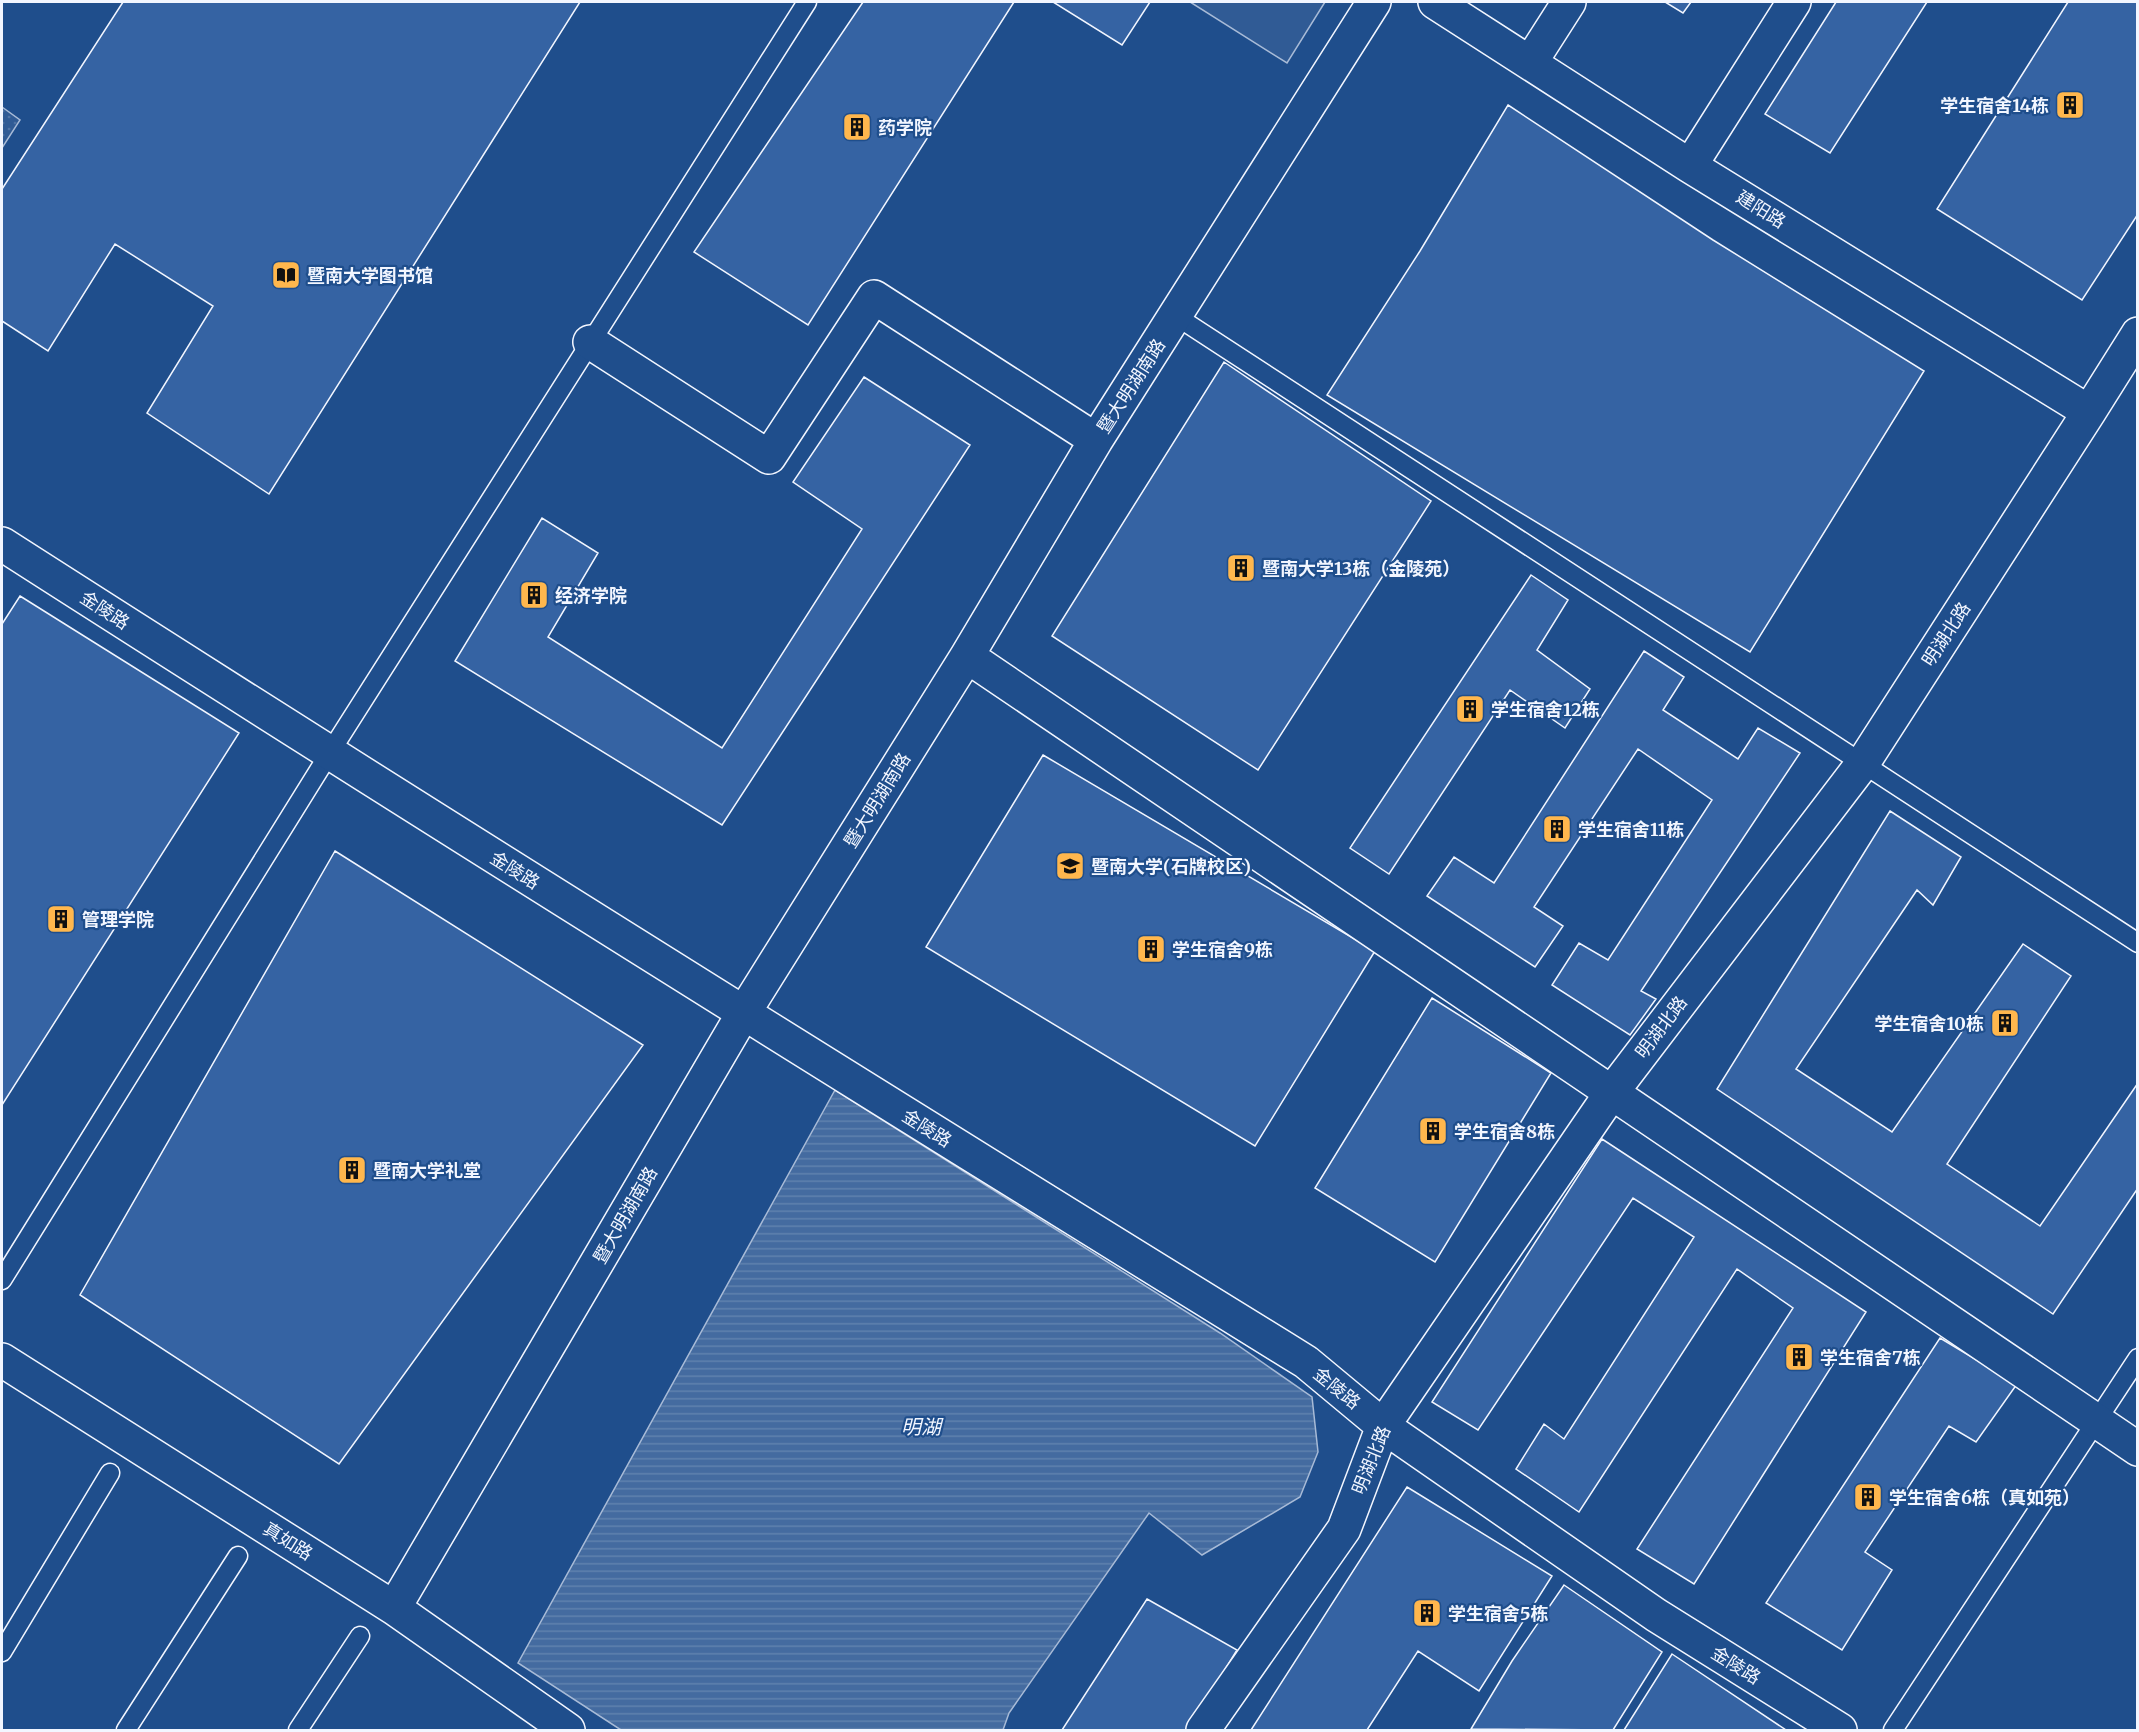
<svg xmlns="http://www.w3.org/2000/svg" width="2139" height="1732" font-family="Merriweather,'Noto Sans SC',serif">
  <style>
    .grass { fill: url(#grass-dots); stroke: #a8bbd7; stroke-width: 1.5 }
    .built { fill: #305b95; stroke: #a8bbd7; stroke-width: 1.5 }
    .water { fill: url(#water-rules); stroke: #a8bbd7; stroke-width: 1.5 }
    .building { fill: #3563a3; stroke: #f2f6ff; stroke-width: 1.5 }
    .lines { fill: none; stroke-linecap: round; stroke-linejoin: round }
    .lane-casing { stroke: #f2f6ff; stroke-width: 21 }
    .street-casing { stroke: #f2f6ff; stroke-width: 36 }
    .lane { stroke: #1f4e8c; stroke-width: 18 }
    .street { stroke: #1f4e8c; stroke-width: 33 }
    .labels { text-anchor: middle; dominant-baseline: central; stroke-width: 4.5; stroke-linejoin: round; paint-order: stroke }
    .poi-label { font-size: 18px; font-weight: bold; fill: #f2f6ff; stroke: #1f4e8c; text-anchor: start }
    .street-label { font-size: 18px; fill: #f2f6ff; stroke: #1f4e8c }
    .water-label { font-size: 20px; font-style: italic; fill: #f2f6ff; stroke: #1f4e8c }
  </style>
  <defs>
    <pattern id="grass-dots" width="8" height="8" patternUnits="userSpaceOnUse" patternTransform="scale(1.5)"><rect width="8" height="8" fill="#305b95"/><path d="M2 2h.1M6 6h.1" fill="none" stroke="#4e73a5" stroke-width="1.8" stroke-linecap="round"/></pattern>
    <pattern id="water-rules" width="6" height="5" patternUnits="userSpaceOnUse" patternTransform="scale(1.5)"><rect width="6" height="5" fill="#446ba0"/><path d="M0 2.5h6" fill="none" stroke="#5f81ae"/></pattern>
  </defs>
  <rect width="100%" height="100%" fill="#1f4e8c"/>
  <path class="grass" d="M2,107L20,120L2,148Z"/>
  <path class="built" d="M1190,2H1325L1287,63Z"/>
  <path class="water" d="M835,1090L1220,1333L1312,1397L1318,1452L1300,1497L1202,1555L1149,1513L1009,1713L1003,1730H621L518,1663Z"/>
  <path class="building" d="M123,2H580L269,494L147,413L213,306L115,244L48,351L2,321V189Z
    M863,2H1014L808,325L694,252Z
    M1053,2H1150L1122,45Z
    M1665,2H1691L1683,13Z
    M1836,2H1927L1830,153L1765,114Z
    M2068,2H2138V214L2082,300L1937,209Z
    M1508,105L1713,240L1924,371L1750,652L1327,395L1420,251Z
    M1224,362L1431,501L1258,770L1052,636Z
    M864,377L970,445L722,825L455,661L542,518L598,553L548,637L722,748L862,529L793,482Z
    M1531,575L1568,600L1537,650L1590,689L1565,728L1510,690L1389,874L1350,848Z
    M20,596L239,733L2,1105V624Z
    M1644,651L1684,677L1663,710L1738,759L1758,728L1800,753L1641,991L1656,999L1630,1035L1552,985L1579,943L1608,960L1712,800L1638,749L1534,907L1563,926L1535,967L1427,896L1454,857L1494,883Z
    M1043,755L1375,951L1255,1146L926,947Z
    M1890,811L1961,857L1933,905L1917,890L1796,1069L1892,1132L2023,944L2071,976L1947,1164L2040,1226L2138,1083V1188L2053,1314L1717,1089Z
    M335,851L643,1045L339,1464L80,1295Z
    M1432,998L1551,1073L1435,1262L1315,1188Z
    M1602,1139L1866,1312L1694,1584L1637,1549L1793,1308L1737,1269L1579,1512L1516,1469L1544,1424L1564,1439L1694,1237L1633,1198L1478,1430L1432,1402Z
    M1940,1338L2017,1384L1976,1442L1949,1426L1865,1552L1892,1570L1842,1650L1766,1603Z
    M1407,1487L1552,1576L1479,1691L1418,1651L1367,1730H1251Z
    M1564,1585L1662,1652L1613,1730L1471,1729L1512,1661Z
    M1147,1599L1237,1650L1188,1730H1062Z
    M1672,1654L1786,1730H1624Z"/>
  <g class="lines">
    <g class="lane-casing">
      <path id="lane" d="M1176,316L2138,943
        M2,1280L329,754L807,2
        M2,1652L110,1473
        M126,1730L238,1556
        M298,1730L360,1636
        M1893,1730L2138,1358"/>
    </g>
    <g class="street-casing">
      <path id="street" d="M1435,2L1690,166L2089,412
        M1530,63L1569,2
        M1690,166L1794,2
        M590,342L769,457L874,297L1096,440
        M2,544C434,821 869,1092 1306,1362L1383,1426L1656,1615L1840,1730
        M967,656L2138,1449
        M2,1360L394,1608L568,1730
        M394,1608L743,1014L967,656L1096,440L1374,2
        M1203,1730L1344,1529L1383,1426L1612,1092L1863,763L2089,412L2138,334"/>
    </g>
    <use href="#lane" class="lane"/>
    <use href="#street" class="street"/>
  </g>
  <defs>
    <g id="building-square" transform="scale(1.5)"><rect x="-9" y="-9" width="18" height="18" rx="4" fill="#ffb74d" stroke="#1f4e8c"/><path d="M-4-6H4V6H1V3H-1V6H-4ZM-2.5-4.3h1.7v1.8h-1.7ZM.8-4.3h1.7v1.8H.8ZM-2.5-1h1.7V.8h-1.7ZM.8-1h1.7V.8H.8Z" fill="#111"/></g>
    <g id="library-square" transform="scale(1.5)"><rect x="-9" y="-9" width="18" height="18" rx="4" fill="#ffb74d" stroke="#1f4e8c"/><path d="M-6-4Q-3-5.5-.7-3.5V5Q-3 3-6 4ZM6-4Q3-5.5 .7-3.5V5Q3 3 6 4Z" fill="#111"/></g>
    <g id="university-square" transform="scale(1.5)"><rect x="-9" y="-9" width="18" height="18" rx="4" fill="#ffb74d" stroke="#1f4e8c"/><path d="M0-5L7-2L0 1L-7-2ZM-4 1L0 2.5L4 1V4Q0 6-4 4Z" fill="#111"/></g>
  </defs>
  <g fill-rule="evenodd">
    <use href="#building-square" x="2070" y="105"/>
    <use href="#building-square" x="857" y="127"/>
    <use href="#library-square" x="286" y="275"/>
    <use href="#building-square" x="1241" y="568"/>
    <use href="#building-square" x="534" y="595"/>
    <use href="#building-square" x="1470" y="709"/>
    <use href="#building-square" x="1557" y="829"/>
    <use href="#university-square" x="1070" y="866"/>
    <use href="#building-square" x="61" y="919"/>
    <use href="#building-square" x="1151" y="949"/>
    <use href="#building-square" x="2005" y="1023"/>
    <use href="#building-square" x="1433" y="1131"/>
    <use href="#building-square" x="352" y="1170"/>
    <use href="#building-square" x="1799" y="1357"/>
    <use href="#building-square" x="1868" y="1497"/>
    <use href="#building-square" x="1427" y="1613"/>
  </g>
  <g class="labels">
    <g class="poi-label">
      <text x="2049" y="105" text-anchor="end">学生宿舍14栋</text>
      <text x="878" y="127">药学院</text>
      <text x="307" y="275">暨南大学图书馆</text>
      <text x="1262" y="568">暨南大学13栋（金陵苑）</text>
      <text x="555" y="595">经济学院</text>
      <text x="1491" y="709">学生宿舍12栋</text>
      <text x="1578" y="829">学生宿舍11栋</text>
      <text x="1091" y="866">暨南大学(石牌校区)</text>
      <text x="82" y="919">管理学院</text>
      <text x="1172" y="949">学生宿舍9栋</text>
      <text x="1984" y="1023" text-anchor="end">学生宿舍10栋</text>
      <text x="1454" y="1131">学生宿舍8栋</text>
      <text x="373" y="1170">暨南大学礼堂</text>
      <text x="1820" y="1357">学生宿舍7栋</text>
      <text x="1889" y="1497">学生宿舍6栋（真如苑）</text>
      <text x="1448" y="1613">学生宿舍5栋</text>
    </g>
    <g class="street-label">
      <text transform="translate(1761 209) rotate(32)">建阳路</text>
      <text transform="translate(1131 386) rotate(-57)">暨大明湖南路</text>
      <text transform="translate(105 610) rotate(33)">金陵路</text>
      <text transform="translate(1946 634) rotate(-57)">明湖北路</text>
      <text transform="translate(877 800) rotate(-58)">暨大明湖南路</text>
      <text transform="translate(515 870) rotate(32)">金陵路</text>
      <text transform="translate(1661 1027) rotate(-53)">明湖北路</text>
      <text transform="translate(927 1128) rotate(32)">金陵路</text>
      <text transform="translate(625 1215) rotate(-60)">暨大明湖南路</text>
      <text transform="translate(1337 1388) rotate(39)">金陵路</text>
      <text transform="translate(1371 1460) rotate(-68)">明湖北路</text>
      <text transform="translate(288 1541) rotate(32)">真如路</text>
      <text transform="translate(1736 1665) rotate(32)">金陵路</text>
    </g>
    <g class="water-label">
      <text x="921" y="1426">明湖</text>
    </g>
  </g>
  <rect width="2139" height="1732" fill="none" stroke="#f2f6ff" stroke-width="6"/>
</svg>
